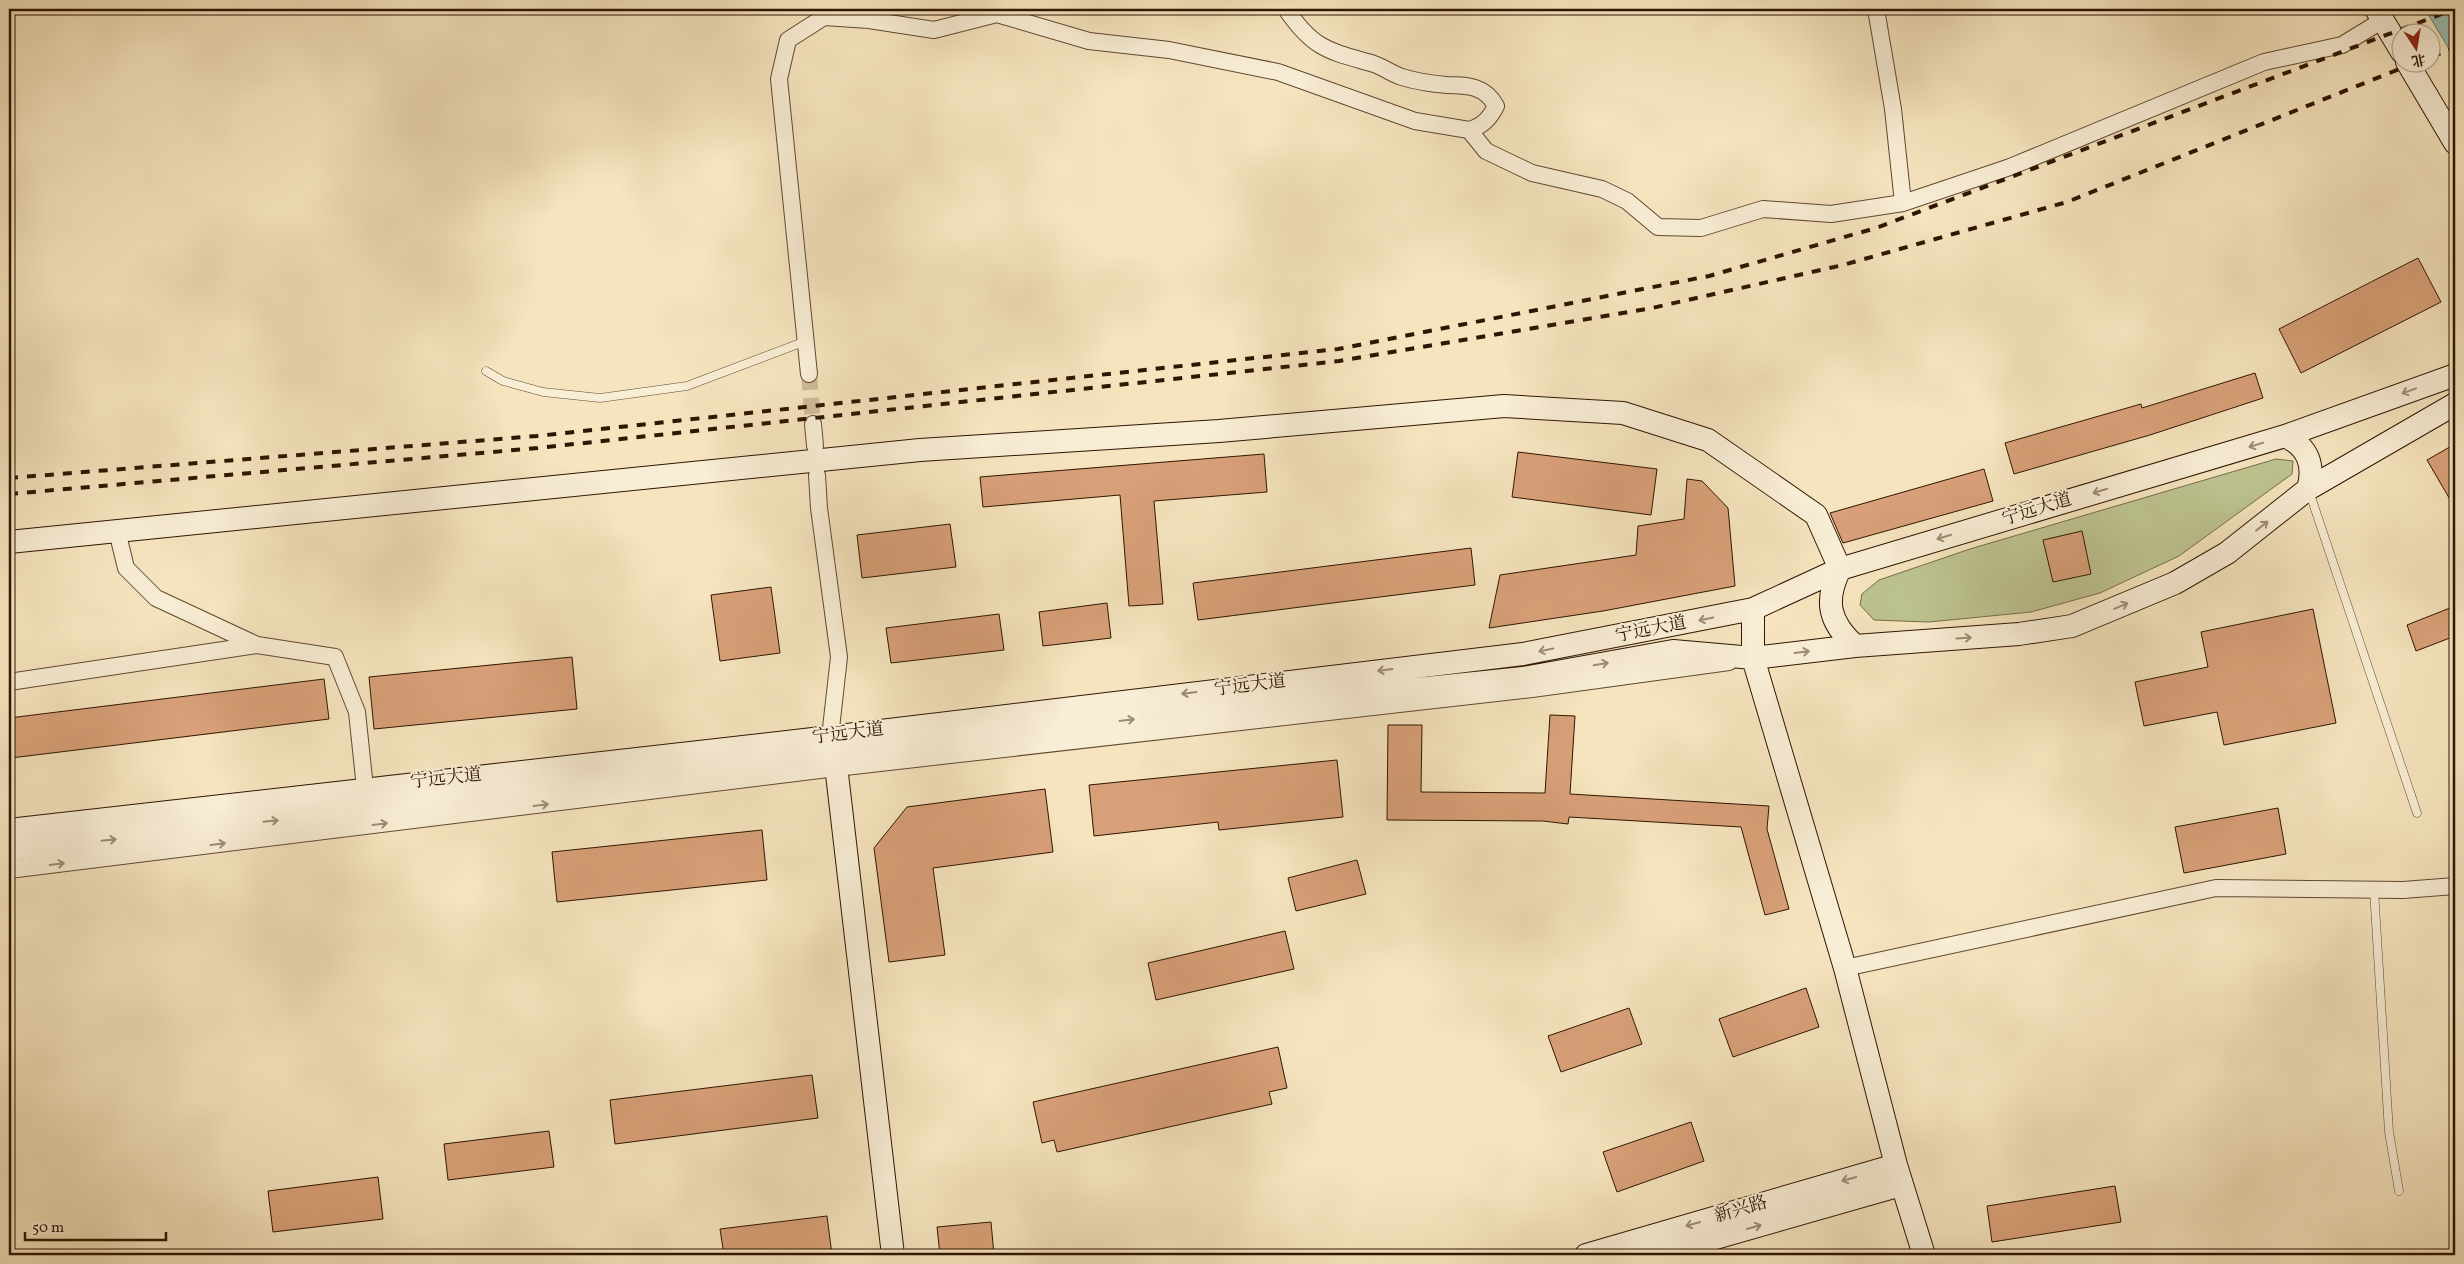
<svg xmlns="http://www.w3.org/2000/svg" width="2464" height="1264" font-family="Vollkorn,'Noto Serif SC',serif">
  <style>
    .green { fill: #bdc491; stroke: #766c4a }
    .water { fill: #9cbfb1; stroke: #707b6b }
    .building { fill: #d8a078; stroke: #2f1502 }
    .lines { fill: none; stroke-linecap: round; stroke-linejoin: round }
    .street-tunnel { stroke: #cdbb98; stroke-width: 16; stroke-dasharray: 16 8; stroke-linecap: butt }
    .lane-casing { stroke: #604931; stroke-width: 9 }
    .street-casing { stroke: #604931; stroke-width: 18 }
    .secondary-casing { stroke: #2f1502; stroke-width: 24 }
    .lane { stroke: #f8edd5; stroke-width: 8 }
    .street { stroke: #f8edd5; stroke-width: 16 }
    .secondary { stroke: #f8edd5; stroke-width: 22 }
    .rail { stroke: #2f1502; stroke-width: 4; stroke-dasharray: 9 9; stroke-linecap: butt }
    .oneway { stroke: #9e8c76 }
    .labels { text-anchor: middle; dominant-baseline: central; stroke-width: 4; stroke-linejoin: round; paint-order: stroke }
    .street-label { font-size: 18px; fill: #2f1502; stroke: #f8edd5 }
  </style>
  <rect width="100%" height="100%" fill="#f5e4be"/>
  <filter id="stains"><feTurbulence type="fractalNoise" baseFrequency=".004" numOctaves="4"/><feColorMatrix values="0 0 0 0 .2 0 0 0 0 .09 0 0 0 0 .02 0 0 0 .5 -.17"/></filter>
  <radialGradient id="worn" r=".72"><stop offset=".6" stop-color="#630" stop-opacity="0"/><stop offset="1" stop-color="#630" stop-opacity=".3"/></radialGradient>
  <path class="green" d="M2276,459L2293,461L2292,474L2179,556L2100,593L2031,612L1929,622L1874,620L1860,605L1862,594L1879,580L1970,549Z"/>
  <path class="water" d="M2425,9H2455V59Z"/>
  <path class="building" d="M2418,258L2441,302L2301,373L2279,329Z
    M2255,373L2263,398L2150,435L2014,474L2005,443L2141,404L2142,408Z
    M2455,444V508L2427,460Z
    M1518,452L1657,469L1651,515L1512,497Z
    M1264,454L1267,492L1154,501L1163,604L1129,606L1120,495L983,507L980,477Z
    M1984,469L1993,501L1843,543L1830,513Z
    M1687,479L1702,481L1728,508L1735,586L1603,611L1489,628L1500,575L1636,555L1638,526L1684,519Z
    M950,524L956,567L862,578L857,535Z
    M2082,531L2091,574L2053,582L2043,540Z
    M1471,548L1475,585L1198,620L1193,583Z
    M771,587L780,653L720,661L711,595Z
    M1107,603L1111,638L1043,646L1039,612Z
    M2455,606V636L2416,651L2407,625Z
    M2313,609L2336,723L2224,745L2217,712L2144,726L2135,682L2208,667L2201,632Z
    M999,614L1004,650L891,663L886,628Z
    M572,657L577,709L374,729L369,677Z
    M324,679L329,719L11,758L9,718Z
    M1550,715L1575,716L1570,794L1769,806L1767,829L1789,909L1765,915L1741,827L1569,817L1568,824L1543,821L1387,820L1388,725H1422L1421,792L1545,793Z
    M1337,760L1343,817L1219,830L1218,822L1094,836L1089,785Z
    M1045,789L1053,852L933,868L945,955L889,962L874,848L907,807Z
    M2278,808L2286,854L2184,873L2175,827Z
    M762,830L767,880L557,902L552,852Z
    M1357,860L1366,894L1296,911L1288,878Z
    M1285,931L1294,969L1156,1000L1148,963Z
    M1806,988L1819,1027L1733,1057L1719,1019Z
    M1629,1008L1642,1044L1561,1072L1548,1036Z
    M1278,1047L1287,1088L1269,1092L1272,1104L1057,1152L1054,1140L1042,1143L1033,1102Z
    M812,1075L818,1118L615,1144L610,1100Z
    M1691,1122L1704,1161L1617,1192L1603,1152Z
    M549,1131L554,1167L448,1180L444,1144Z
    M378,1177L383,1219L273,1232L268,1191Z
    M2115,1186L2121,1222L1992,1242L1987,1206Z
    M827,1216L832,1255H724L720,1229Z
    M991,1222L994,1255H940L937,1227Z"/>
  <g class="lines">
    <path class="street-tunnel" d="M809,374L813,424"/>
    <g class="lane-casing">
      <path id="lane" d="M486,371L503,381L543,392L600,398L687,386L806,341
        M2309,491L2417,813
        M2374,890L2389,1132L2399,1191"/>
    </g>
    <g class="street-casing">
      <path id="street" d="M1876,9L1893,109L1903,203
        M1469,130L1486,151L1532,173L1602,189L1627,201L1658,227L1701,228L1763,209L1831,214L1903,203L2010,167L2264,62L2342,45L2383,20
        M809,374L779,79L788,40L824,17L869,20L934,30L997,14L1089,41L1169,50L1278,72L1415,121L1469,130C1483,126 1490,118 1496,106C1485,86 1468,85 1447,85C1433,84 1415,81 1402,77C1392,74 1383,67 1374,64C1329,51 1314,50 1286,9
        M813,424L815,446
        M817,475L819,508L839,657L830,737
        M117,531L126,568L156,598L257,645
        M9,682L257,645L335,657L357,712L365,788
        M9,870L836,768L1532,689L1729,662
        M1845,968L2216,888L2403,890L2455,886"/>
    </g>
    <g class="secondary-casing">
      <path id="secondary" d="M2376,9L2402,52
        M2407,62L2455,143
        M2285,436C2308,447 2315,465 2308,489
        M9,542L920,450L1219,431L1504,406L1623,413L1708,440L1816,515L1840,569C1824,601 1829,622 1855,646
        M1753,609V658L1845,968L1896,1165L1924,1255
        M831,743L835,757L893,1255
        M9,830L830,737L1523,654L1753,609L1840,569L2285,436L2455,375
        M9,851L835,757L1159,716L1523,678L1673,651L1753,658L1855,646L2019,634L2072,626L2175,583L2227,553L2308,489L2455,404
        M1586,1255L1896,1165
        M1656,1255L1901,1185"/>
    </g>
    <use href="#lane" class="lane"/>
    <use href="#street" class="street"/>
    <use href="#secondary" class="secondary"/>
    <path class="rail" d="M2432,57L2455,47
      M9,478L537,436L1338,349L1709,276L1876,228L2455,9
      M9,494L538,448L1339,361L1652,308L1843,265L2067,202L2417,62"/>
  </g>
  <defs><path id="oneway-shaft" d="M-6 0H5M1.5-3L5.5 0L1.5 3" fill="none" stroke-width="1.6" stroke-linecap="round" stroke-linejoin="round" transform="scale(1.25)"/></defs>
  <g class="oneway">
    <use href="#oneway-shaft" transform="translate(2409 391) rotate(160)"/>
    <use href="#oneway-shaft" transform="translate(2256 445) rotate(163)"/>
    <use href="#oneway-shaft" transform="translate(2100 491) rotate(163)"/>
    <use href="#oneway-shaft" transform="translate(2262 526) rotate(-38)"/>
    <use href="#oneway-shaft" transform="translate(1944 537) rotate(163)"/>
    <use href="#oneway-shaft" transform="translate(2121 606) rotate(-23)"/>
    <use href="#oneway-shaft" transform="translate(1706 619) rotate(168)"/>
    <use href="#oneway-shaft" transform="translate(1964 638) rotate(-4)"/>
    <use href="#oneway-shaft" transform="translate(1546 650) rotate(169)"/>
    <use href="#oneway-shaft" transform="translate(1802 652) rotate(-7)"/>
    <use href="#oneway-shaft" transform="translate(1601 664) rotate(-10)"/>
    <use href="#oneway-shaft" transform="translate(1385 670) rotate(173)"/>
    <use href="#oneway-shaft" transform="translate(1189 693) rotate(173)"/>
    <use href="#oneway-shaft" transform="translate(1127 720) rotate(-7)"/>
    <use href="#oneway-shaft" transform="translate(541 805) rotate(-7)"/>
    <use href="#oneway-shaft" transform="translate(271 821) rotate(-6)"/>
    <use href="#oneway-shaft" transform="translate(380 824) rotate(-7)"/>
    <use href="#oneway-shaft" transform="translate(109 840) rotate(-6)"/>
    <use href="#oneway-shaft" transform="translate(218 844) rotate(-7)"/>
    <use href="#oneway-shaft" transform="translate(57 864) rotate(-7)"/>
    <use href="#oneway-shaft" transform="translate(1849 1179) rotate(164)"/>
    <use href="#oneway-shaft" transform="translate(1693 1224) rotate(164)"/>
    <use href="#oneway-shaft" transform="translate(1754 1227) rotate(-16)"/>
  </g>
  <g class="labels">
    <g class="street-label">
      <text transform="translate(2037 510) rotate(-17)">宁远大道</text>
      <text transform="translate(1651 630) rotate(-11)">宁远大道</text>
      <text transform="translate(1250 686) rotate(-7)">宁远大道</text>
      <text transform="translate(848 734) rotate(-7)">宁远大道</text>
      <text transform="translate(446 779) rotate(-6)">宁远大道</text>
      <text transform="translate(1741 1210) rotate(-16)">新兴路</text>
    </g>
  </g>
  <rect width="2464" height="1264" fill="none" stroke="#f5e4be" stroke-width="30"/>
  <rect x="10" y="10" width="2444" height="1244" fill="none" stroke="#2f1502" stroke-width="2.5"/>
  <rect x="15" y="15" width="2434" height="1234" fill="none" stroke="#2f1502"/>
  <g transform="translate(2416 48) rotate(168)"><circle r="24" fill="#f8edd5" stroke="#a89781"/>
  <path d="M0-4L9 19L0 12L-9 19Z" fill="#8f2418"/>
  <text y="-8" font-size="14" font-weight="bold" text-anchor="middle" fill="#2f1502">北</text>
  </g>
  <path d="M25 1232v8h141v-8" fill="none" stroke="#2f1502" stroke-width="2.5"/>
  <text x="32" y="1232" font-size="15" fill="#2f1502" stroke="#f8edd5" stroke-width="4" paint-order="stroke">50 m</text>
  <rect width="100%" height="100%" filter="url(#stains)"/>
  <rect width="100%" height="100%" fill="url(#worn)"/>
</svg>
